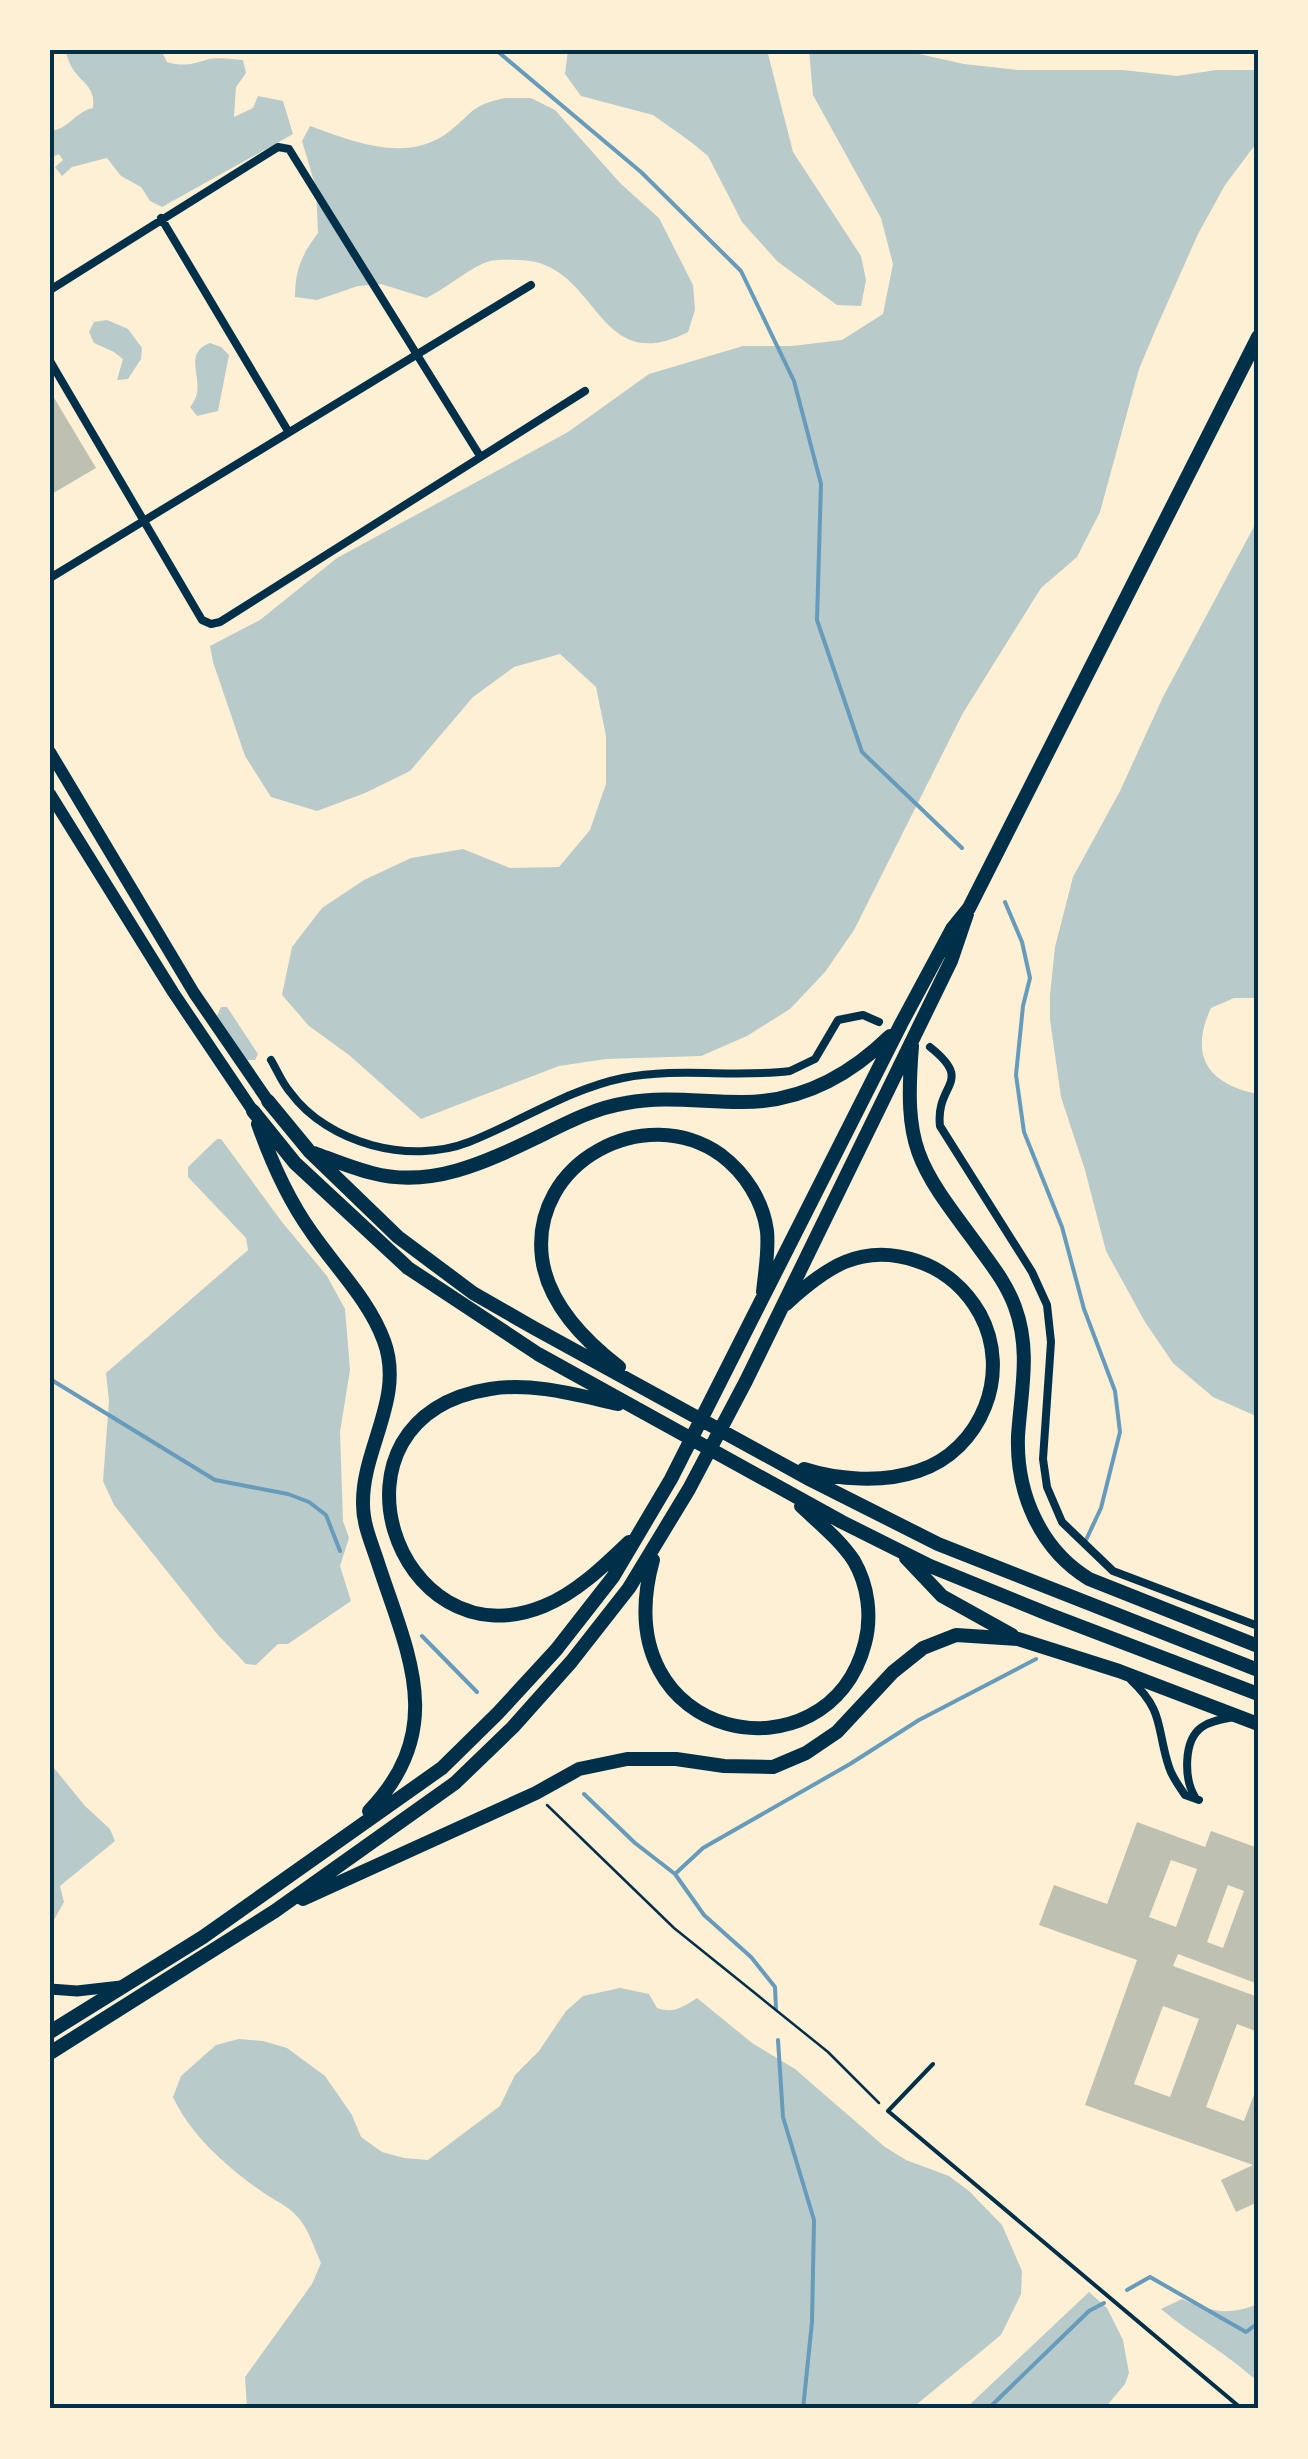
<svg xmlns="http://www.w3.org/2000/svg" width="1308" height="2459" font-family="'Source Sans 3',sans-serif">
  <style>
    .green { fill: #b9caca }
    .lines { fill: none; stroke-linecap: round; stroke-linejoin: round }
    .stream { stroke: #669bbc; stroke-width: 4 }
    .building { fill: #bec0b2; fill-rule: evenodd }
    .path { stroke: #003049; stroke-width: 2.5 }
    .service { stroke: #003049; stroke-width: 4 }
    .minor { stroke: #003049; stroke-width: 8 }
    .secondary { stroke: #003049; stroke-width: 11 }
    .primary { stroke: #003049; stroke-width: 12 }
    .trunk { stroke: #003049; stroke-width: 14 }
    .neatline { fill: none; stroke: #003049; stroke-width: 4 }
  </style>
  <rect width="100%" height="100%" fill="#fdf0d5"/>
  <path class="green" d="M65,50H161L167,62C184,67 192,64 209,59C219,57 233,59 243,60L246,73L236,87L234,117L253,108L258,96L283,101L293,134L162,207L150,201L141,187L121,176L107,158L72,167L62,176L55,167L63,160L59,154L50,158V131C68,130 76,111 93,108C96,85 80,83 71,66C68,61 67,55 65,50Z
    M568,50H767L793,152L861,256L866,280L861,306L837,305L778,262L742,222L708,156L691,142L653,115L581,96L565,74Z
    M809,50H901L964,64L1019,70H1123L1177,76L1216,70H1258V141L1225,185L1198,234L1158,324L1139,369L1100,512L1077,557L1041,588L963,713L854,930L825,972L790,1009L747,1036L701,1056L606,1059L559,1066L421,1119L349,1055L309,1026L282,995L292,947L322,908L364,880L411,858L463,849L510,868L559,867L590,830L606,784V736L596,687L560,654L514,667L473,697L410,771L365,793L317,811L271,797L245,756L213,662L210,646L260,620L337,558L568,432L649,374L743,346H792L842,340L883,314L893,264L881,218L813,95Z
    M505,98H531L555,110L621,184L659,218L693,285L695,310L688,332C594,380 600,260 518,260C509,260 496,259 487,262C469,268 446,289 426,298L381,284L358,286L317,300L295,297C295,270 302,254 318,233L316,188L302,141L310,126C352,141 404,163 446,134C473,114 468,106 505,98Z
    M107,320L128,329L142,348L141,359L128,379L117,380L123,359L114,352L94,343L89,332L94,322Z
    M210,343L221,347L229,355L218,411L197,416L190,407C211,384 178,355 210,343Z
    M1258,519V998H1234L1211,1008C1189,1055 1207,1084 1258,1094V1417L1213,1397L1173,1363L1145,1322L1106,1251L1085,1170L1061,1097L1050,1020V995L1055,947L1073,877L1120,791L1163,697Z
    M221,1007H227L258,1054L255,1060H247L217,1016Z
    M217,1139H221L282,1222L327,1276L345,1309L350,1370L340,1432L343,1521L349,1538L340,1566L351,1601L288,1644H278L256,1665L246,1664L218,1635L114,1505L103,1481L109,1401L106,1373L248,1250L246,1238L188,1177V1167Z
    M50,1763L85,1806L110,1829L115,1841L60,1886L64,1902L50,1927Z
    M620,1988L649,1994L657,2008C674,2014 683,2007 697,1998L752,2043L795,2069L885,2147L906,2160L949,2176L969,2191L1002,2225L1022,2271L1021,2294L1001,2335L911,2409H247L245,2377L312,2284L321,2263C315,2250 310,2233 301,2221C291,2207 277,2202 264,2193C229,2169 191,2136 173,2097L181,2076L216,2045L239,2039L263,2041L287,2048L325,2076L352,2115L361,2137L382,2152L404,2158L428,2160L500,2106L515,2075L539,2051L566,2011L583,1996Z
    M1089,2292L1107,2308L1123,2340L1129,2373L1125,2384L1104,2409H965Z
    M1182,2299C1212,2312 1227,2316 1258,2304V2382C1227,2353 1193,2336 1161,2309Z"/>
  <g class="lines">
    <path class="stream" d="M496,50L641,172L741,271L794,381L821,484L817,620L862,752L962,848
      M1005,902L1022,942L1030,978L1023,1006L1016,1075L1024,1132L1062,1227L1084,1309L1115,1391L1120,1432L1101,1508L1086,1540
      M50,1379L215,1480L288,1494L309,1502L326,1515L340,1551
      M422,1636L477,1692
      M584,1794L635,1843L675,1874L704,1915L751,1957L775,1987L776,2009
      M675,1874L703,1848L850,1764L919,1720L1036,1659
      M778,2040L783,2117L814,2220L812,2322L803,2409
      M1127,2290L1150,2277L1246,2332L1258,2323
      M988,2409L1089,2311L1104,2303"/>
  </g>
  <path class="building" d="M50,391L96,468L50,495Z
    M1137,1822L1205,1847L1211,1831L1258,1848V1984L1178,1954L1173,1966L1258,1997V2032L1237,2024L1206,2107L1244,2121L1258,2084V2202L1236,2212L1221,2180L1253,2165L1085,2105L1137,1960L1039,1925L1054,1885L1107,1904ZM1171,1860L1197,1869L1176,1927L1149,1917ZM1228,1885L1244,1891L1223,1948L1207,1942ZM1163,2006L1199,2019L1170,2097L1134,2084Z"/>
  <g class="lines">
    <path class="path" d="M547,1805L674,1928L828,2052L879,2103"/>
    <path class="service" d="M933,2064L888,2111L1242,2409"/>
    <path class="minor" d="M161,218L288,431
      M50,290L278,147L289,149L480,456
      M50,361L202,620L211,624L220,622L585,391
      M50,578L531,285
      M930,1047C975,1083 935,1083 940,1126L1032,1272L1047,1305L1051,1342L1043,1459L1047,1487L1062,1522L1113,1571L1258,1626
      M271,1060C277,1070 282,1083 290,1092C328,1144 410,1165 469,1142C520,1122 569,1089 623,1078C678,1067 735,1078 790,1071L815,1059L838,1020L863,1015L879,1022
      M1131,1680C1165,1712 1156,1728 1169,1767C1172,1777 1179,1786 1185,1795L1199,1800
      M1195,1797C1184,1779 1183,1740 1202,1727C1212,1720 1224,1719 1235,1717"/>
    <path class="secondary" d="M50,1989L77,1991L121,1986"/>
    <path class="primary" d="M50,752L194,993L268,1101
      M50,794L173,992L253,1111"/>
    <path class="trunk" d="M912,1046C904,1147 916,1163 975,1242C990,1263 1006,1282 1015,1307C1031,1350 1021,1391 1018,1436C1016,1493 1040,1549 1089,1579L1258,1646
      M268,1101L310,1152L398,1237L473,1293L534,1328L811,1480L938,1544L1258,1670
      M253,1111L295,1163L408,1268L538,1354L842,1522L930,1566L1048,1614L1258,1694
      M258,1124C271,1161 289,1201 312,1233C336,1268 369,1300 384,1341C405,1398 362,1448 363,1504C363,1525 372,1544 378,1563C408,1654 448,1729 369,1811
      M314,1153C333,1160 352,1168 372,1173C432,1189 488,1161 540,1136C568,1122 595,1108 626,1103C664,1096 702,1102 740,1102C799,1103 849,1076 890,1036
      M786,1304C825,1268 861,1242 917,1261C944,1270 966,1289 980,1314C1012,1373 982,1450 918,1471C883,1483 838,1480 804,1469
      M619,1367C584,1340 548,1304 542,1258C530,1162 645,1101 721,1155C745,1173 763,1201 767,1231C769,1251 765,1272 763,1292
      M618,1404C577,1395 532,1382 490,1389C311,1417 396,1667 544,1606C576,1593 604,1566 629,1542
      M906,1558L942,1596L1012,1635
      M653,1560C602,1744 829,1785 865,1643C872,1616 868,1585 854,1561C840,1540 820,1524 801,1506
      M303,1899L536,1793L579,1769L627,1759H676L724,1766L773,1767L806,1753L837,1732L893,1672L923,1648L956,1635L1018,1639L1119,1671L1258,1724
      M50,2032L203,1937L442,1768L498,1713L556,1650L613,1577L671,1479L901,1024L952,929L969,908L1258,337
      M50,2053L275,1911L455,1783L513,1727L571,1662L629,1588L689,1489L746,1381L951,961L967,914"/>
  </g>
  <rect width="1308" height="2459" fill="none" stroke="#fdf0d5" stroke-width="105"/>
  <rect x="52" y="52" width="1204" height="2354" class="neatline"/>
</svg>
